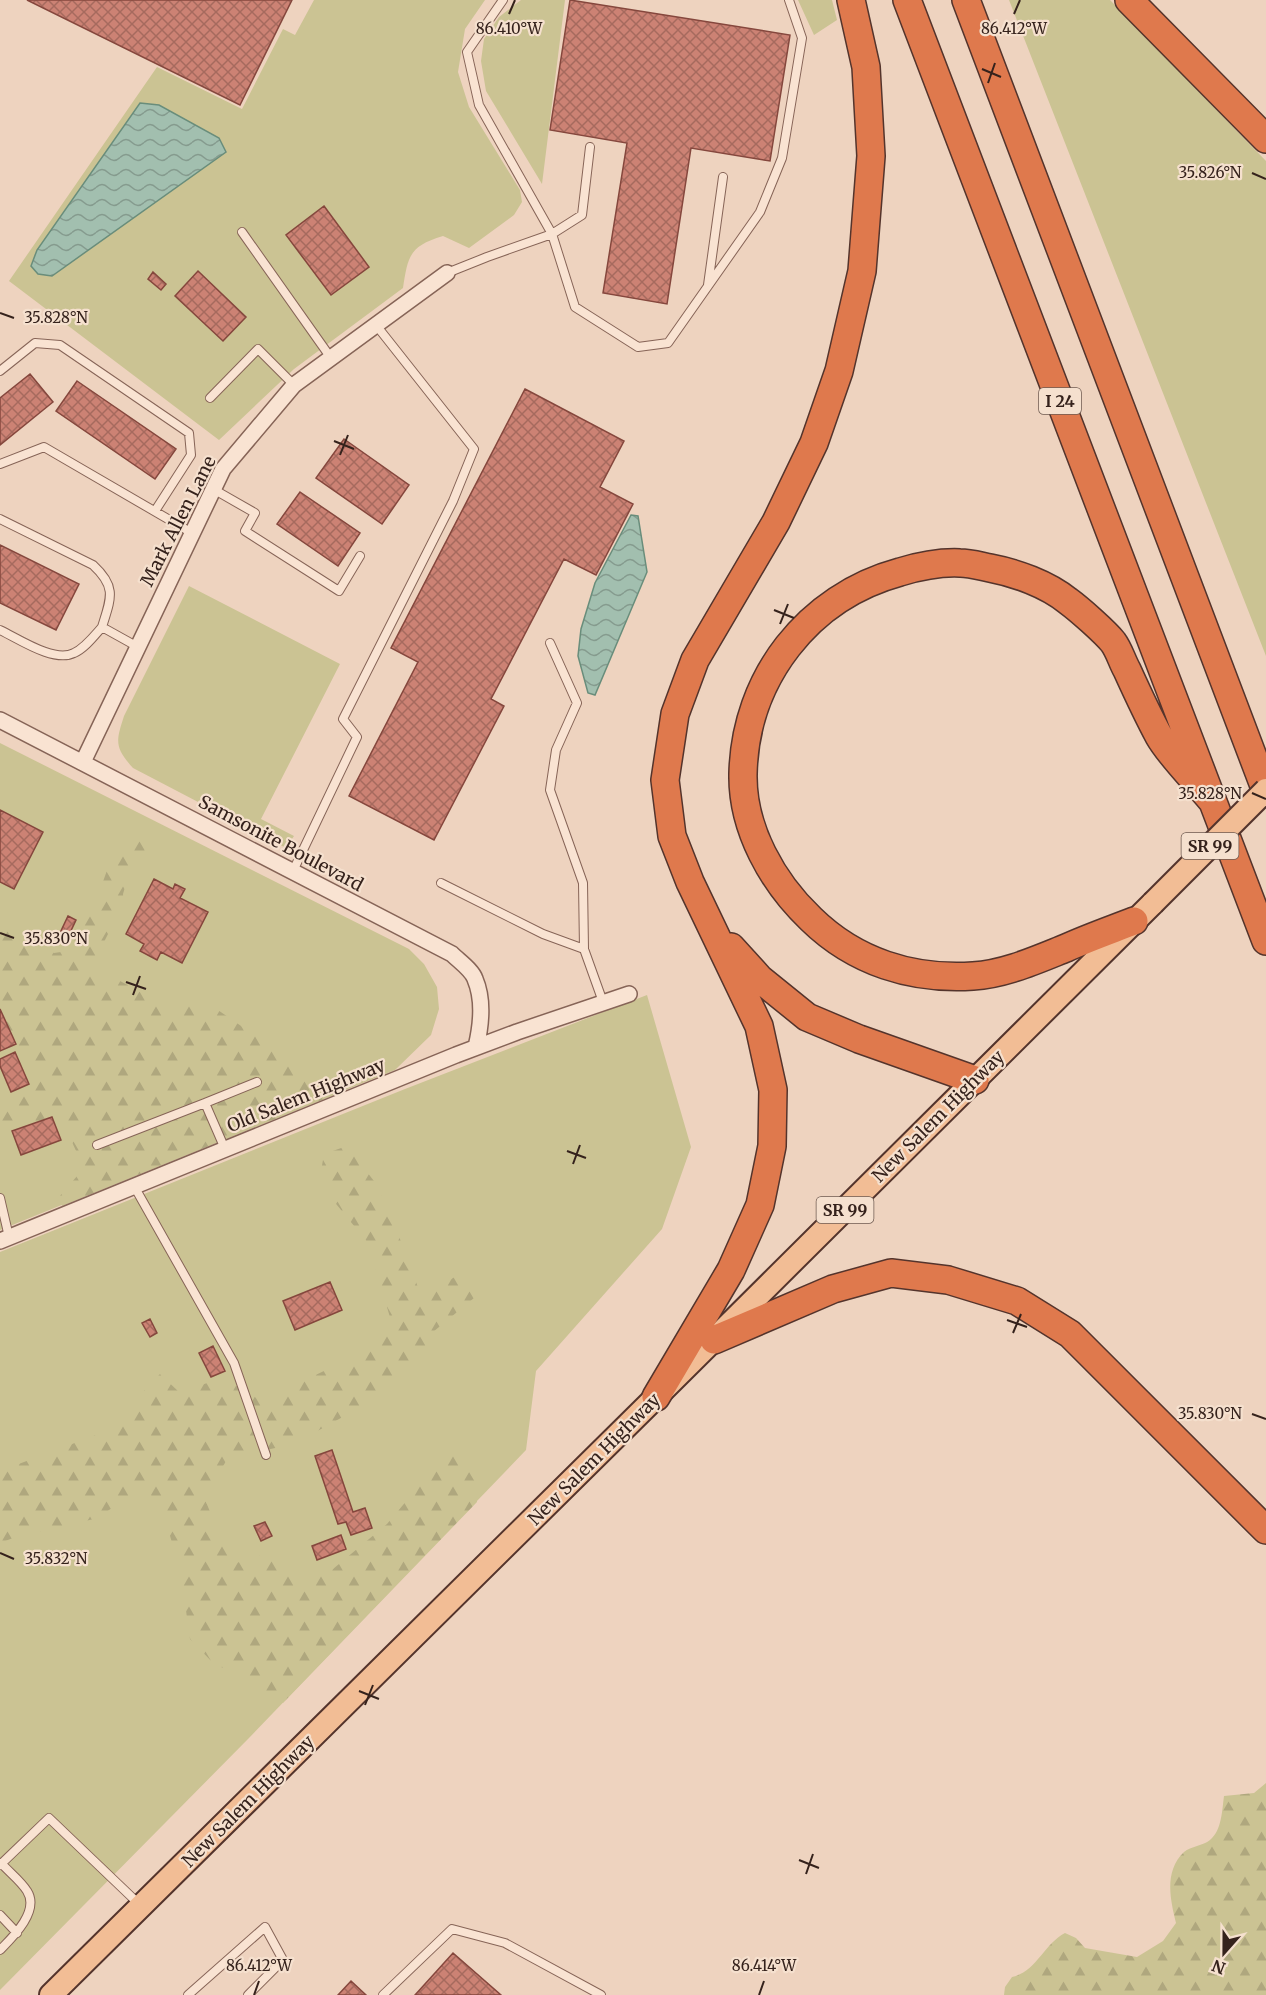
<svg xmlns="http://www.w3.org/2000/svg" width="1266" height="1995" font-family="Merriweather,serif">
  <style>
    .grass { fill: #cbc393 }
    .forest { fill: url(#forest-firs) }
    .water { fill: url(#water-waves); stroke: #698d7b; stroke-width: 1.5 }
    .building { fill: url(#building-cross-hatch); stroke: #85473d; stroke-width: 1.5 }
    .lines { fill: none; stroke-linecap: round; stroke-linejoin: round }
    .lane-casing { stroke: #866457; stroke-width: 10 }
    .street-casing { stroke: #866457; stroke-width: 18 }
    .primary-casing { stroke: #54342c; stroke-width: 26 }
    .highway-casing { stroke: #54342c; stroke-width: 30 }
    .lane { stroke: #f9e3d2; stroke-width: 8 }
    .street { stroke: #f9e3d2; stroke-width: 15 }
    .primary { stroke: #f2bd95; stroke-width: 22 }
    .highway { stroke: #df794d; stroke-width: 27 }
    .primary-bridge-casing { stroke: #54342c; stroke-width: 26; stroke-linecap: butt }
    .primary-bridge { stroke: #f2bd95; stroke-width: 22 }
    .ticks { fill: none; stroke: #35221c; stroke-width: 2 }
    .labels { text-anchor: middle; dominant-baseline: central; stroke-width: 4.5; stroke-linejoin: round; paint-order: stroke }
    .shield { fill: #f5e0ce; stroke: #6f5b51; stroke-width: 1.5 }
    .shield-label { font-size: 16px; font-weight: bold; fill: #35221c }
    .street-label { font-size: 18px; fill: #35221c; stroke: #f5e0ce }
    .ticks-label { font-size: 15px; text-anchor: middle; fill: #35221c; stroke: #f5e0ce; stroke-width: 4.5; stroke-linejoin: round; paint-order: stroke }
  </style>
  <defs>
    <pattern id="forest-firs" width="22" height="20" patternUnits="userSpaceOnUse" patternTransform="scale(1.5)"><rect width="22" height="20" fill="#cbc393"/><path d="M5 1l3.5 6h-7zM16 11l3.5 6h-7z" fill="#afa77e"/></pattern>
    <pattern id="water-waves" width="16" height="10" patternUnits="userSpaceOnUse" patternTransform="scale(1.5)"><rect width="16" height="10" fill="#a2bfaf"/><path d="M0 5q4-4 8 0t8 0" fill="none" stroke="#859b8e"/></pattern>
    <pattern id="building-cross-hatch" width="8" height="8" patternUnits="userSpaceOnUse" patternTransform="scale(1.5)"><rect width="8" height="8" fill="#cc8274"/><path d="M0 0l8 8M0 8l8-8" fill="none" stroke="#a66a5e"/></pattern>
  </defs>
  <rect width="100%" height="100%" fill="#eed3bf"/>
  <path class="grass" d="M314,0H485L465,29L458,72L469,107L520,190L522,202L514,215L469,248L443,236C410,246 408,255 403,288L294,369L219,440L9,281L157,67L242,109L283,29L295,35Z
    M521,0H565L542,184L486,91L481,61L484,39L499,17Z
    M798,0H832L837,20L814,35Z
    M1009,0H1110L1266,161V656Z
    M189,586L340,664L261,819L294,836L286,848L133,768C114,747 116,741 124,716Z
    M0,743L409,949L424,964L437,987L439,1009L431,1035L395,1070L0,1230Z
    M647,995L691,1147L662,1229L536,1371L526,1450L248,1739L0,1990V1252L405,1089Z"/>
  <path class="forest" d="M141,834L150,844L138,859L128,877L123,894L124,909L112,926L92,966L178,1012L186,1002L212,1006L339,1093L62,1206L59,1197L84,1168L59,1114L0,1135V1103L4,1098L36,1084L0,1010V926L54,953L68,951L80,930L85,911L100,890L110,862L125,839Z
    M347,1146L377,1185L394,1223L419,1290L438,1288L456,1276L471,1278L474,1298L433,1332L427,1355L402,1378L366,1404L294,1444L228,1458L204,1497L226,1551L236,1563L269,1553L303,1576L333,1569L387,1524L424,1480L441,1454L460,1457L475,1482L477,1502L283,1703L238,1673L215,1665L190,1639L181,1575L160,1500L138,1489L98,1518L13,1538L0,1543V1471L96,1435L120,1416L160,1374L179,1392L223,1378L260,1400C305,1379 358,1361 392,1324L368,1243L319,1183L324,1154Z
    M1266,1783V1995H1004L1005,1987L1012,1977C1036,1972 1044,1944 1065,1933L1076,1938L1085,1948L1137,1957L1163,1941L1176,1923C1170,1899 1164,1871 1184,1852C1191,1846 1203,1846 1210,1840C1222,1830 1222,1810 1224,1796L1254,1793Z"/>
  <path class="water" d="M140,103L159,105L219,138L226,152L52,276L38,274L31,266L37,250Z
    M631,515L638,516L647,572L595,695L588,693L578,656L581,629L595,583Z"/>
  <path class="building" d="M27,0H292L240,105Z
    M570,0L790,35L770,161L691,148L667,304L603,293L627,143L550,130Z
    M324,206L369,267L331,295L286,235Z
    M198,271L246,317L223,341L175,296Z
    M153,272L166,284L161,290L148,279Z
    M30,374L53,402L0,445V398Z
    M77,381L176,449L155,479L56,411Z
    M525,389L624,441L600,487L633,504L596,575L564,559L491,699L504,706L434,840L349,796L418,662L391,648Z
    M344,439L409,485L382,524L316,478Z
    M300,492L360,533L338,566L277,524Z
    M0,545L79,584L56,630L0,603Z
    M0,810L43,832L14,889L0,882Z
    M154,879L173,889L175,884L185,889L180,898L208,912L182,963L161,952L157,960L140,951L144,944L126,934Z
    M68,916L76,920L68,937L60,933Z
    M0,1009L16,1044L0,1051Z
    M15,1052L29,1084L11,1092L0,1066V1059Z
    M52,1117L61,1140L21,1155L12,1131Z
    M330,1282L342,1310L295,1330L283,1301Z
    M150,1319L157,1333L150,1337L142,1323Z
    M213,1346L225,1371L211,1377L199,1353Z
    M332,1450L353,1512L365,1508L372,1528L351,1535L346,1522L338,1524L315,1456Z
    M265,1522L272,1536L261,1541L254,1526Z
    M341,1535L346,1549L317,1560L312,1546Z
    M453,1953L501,1995H415Z
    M351,1981L366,1995H338Z"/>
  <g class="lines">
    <g class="lane-casing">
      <path id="lane" d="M503,0L467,52L479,105L552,234L575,307L638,347L668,343L760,212L782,158L802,38L789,0
        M242,232L331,358
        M447,273L487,257L552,234L582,215L590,147
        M708,285L723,177
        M0,371L35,343L60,345L189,433L191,455L155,511
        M210,398L258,349L294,385
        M0,464L44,447L192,533
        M213,489L255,513L245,531L339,591L360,556
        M0,519L93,565C117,587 111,598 102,627L138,647
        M0,630C19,639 54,663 74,653C85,648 94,636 102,627
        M550,643L577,703L556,750L550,790L583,883L584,949
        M293,871L357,737L343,719L453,501L474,449L376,325
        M441,883L543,934L584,949L603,1002
        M97,1145L205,1103
        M225,1149L205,1103L257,1082
        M134,1186L234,1363L266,1455
        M0,1198L9,1237
        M0,1865L49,1818L140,1905
        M0,1915L17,1933
        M0,1950C13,1937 40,1911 27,1891C21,1881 9,1872 1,1863
        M188,1995L265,1927L283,1960L248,1995
        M383,1995L452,1929L505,1943L601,1995"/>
    </g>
    <g class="street-casing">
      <path id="street" d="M0,720L452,954C459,961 472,970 475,979C484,1000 481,1026 476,1047
        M83,762L223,469L294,385L447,273
        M0,1241L456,1055L517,1032L629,994"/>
    </g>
    <g class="primary-casing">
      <path id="primary" d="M51,1995L656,1397L1153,903"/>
    </g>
    <g class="highway-casing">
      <path id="highway" d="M907,0L1266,941
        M966,0L1266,791
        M1129,0L1266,139
        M1134,921C1111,930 1088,938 1066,948C1036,960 1005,974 973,976C912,980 855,962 811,919C773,883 742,829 743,774C745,678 808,597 900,572C920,566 939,562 960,563C970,563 980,566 990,568C1016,573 1047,584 1068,601C1079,609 1105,632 1113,642C1119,650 1122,661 1127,670C1137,692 1147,714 1159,736C1170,756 1198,783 1213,802
        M731,947L760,979L807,1017L859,1039L975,1080
        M714,1340L833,1289L891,1273L948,1280L1017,1301L1070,1334L1266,1530
        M656,1397L731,1270L760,1205L772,1146L773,1090L759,1026L690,882L672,836L665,780L675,714L695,660L776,522L814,443L839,371L862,271L871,156L866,67L851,0"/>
    </g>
    <use href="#lane" class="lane"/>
    <use href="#street" class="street"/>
    <use href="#primary" class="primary"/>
    <use href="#highway" class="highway"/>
    <g class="primary-bridge-casing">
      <path id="primary-bridge" d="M1153,903L1266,790"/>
    </g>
    <use href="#primary-bridge" class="primary-bridge"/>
  </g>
  <path class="ticks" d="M509,14L515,0M1014,14L1020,0M982,69L1001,77M988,83L995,63M1252,173L1266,179M0,313L14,318M334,441L354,449M340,455L348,435M774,610L794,618M780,624L788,604M1252,793L1266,799M0,933L14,938M126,982L146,989M133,995L140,976M567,1151L586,1158M573,1164L580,1145M1007,1320L1027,1327M1013,1333L1021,1314M1252,1414L1266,1419M0,1553L14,1559M359,1691L379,1699M365,1705L373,1685M799,1860L819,1868M806,1874L813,1854M254,1995L259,1981M759,1995L764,1981"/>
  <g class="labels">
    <g class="shield">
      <rect x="1039" y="388" width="42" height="26" rx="4.5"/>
      <rect x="1181.5" y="833" width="57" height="26" rx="4.5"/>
      <rect x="816.5" y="1197" width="57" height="26" rx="4.5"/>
    </g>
    <g class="shield-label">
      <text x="1060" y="401">I 24</text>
      <text x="1210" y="846">SR 99</text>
      <text x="845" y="1210">SR 99</text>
    </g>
    <g class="street-label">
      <text transform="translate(178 521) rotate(-63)">Mark Allen Lane</text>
      <text transform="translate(281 843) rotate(28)">Samsonite Boulevard</text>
      <text transform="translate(306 1095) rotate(-22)">Old Salem Highway</text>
      <text transform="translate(938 1116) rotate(-45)">New Salem Highway</text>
      <text transform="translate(594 1459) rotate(-45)">New Salem Highway</text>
      <text transform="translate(248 1801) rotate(-45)">New Salem Highway</text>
    </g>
  </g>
  <g class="ticks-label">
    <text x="509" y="34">86.410°W</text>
    <text x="1014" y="34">86.412°W</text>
    <text x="1210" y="178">35.826°N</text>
    <text x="56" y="323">35.828°N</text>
    <text x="1210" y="799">35.828°N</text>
    <text x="56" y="944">35.830°N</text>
    <text x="1210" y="1419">35.830°N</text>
    <text x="56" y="1564">35.832°N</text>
    <text x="259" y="1971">86.412°W</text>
    <text x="764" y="1971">86.414°W</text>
  </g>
  <g transform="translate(1224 1953) rotate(201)" stroke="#f5e0ce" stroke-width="4.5" paint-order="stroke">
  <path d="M0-4.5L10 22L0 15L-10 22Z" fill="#35221c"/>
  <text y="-9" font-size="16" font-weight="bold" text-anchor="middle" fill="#35221c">N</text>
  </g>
</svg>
